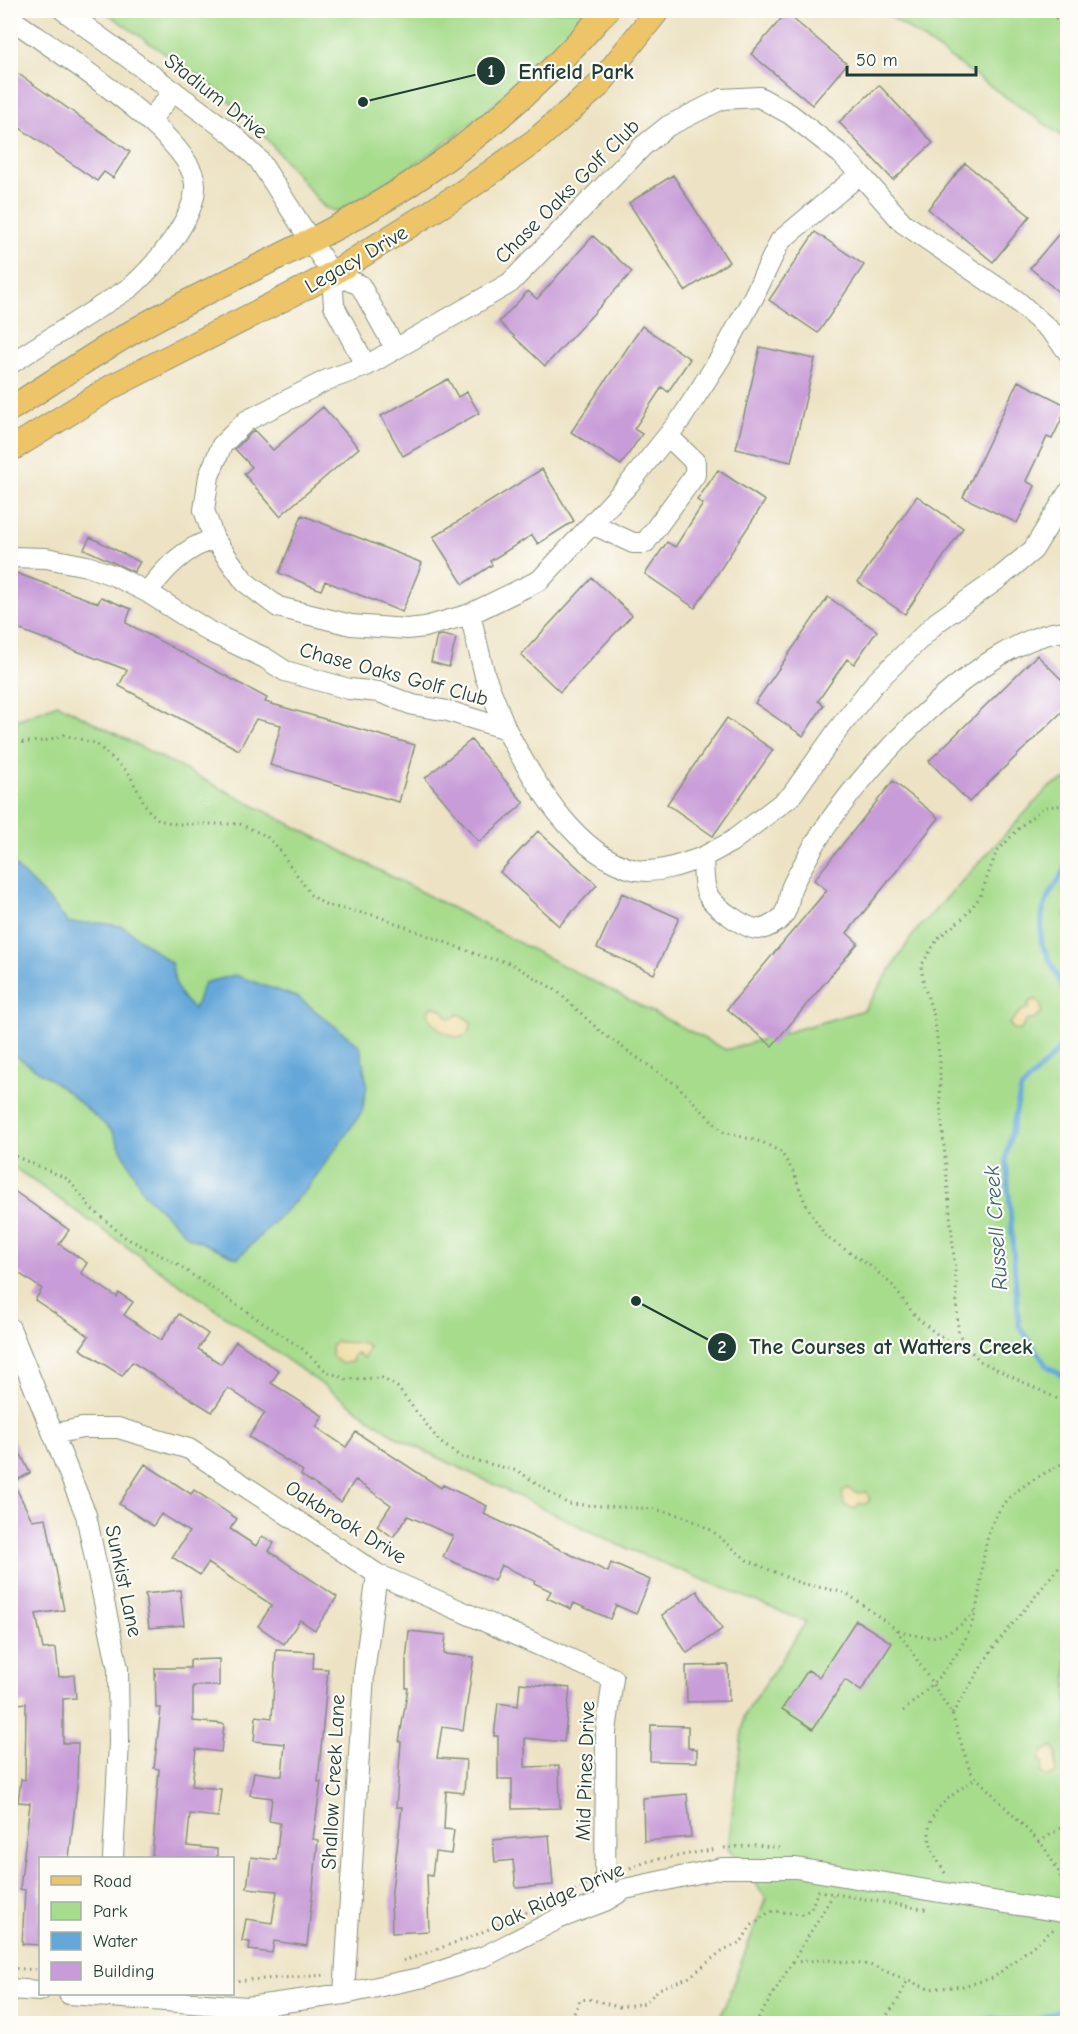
<svg xmlns="http://www.w3.org/2000/svg" width="1078" height="2034" font-family="'Comic Neue',sans-serif">
  <style>
    .green { fill: #a7dc8d; stroke: #638c60; stroke-width: 1.5 }
    .sand { fill: #eeda9e; stroke: #868c69; stroke-width: 1.5 }
    .water { fill: #65a7d9; stroke: #427286; stroke-width: 1.5 }
    .lines { fill: none; stroke-linecap: round; stroke-linejoin: round }
    .stream { stroke: #65a7d9; stroke-width: 5 }
    .building { fill: #c89cd8 }
    .minor-casing { stroke: #86907c; stroke-width: 22 }
    .major-casing { stroke: #86907c; stroke-width: 26 }
    .path { stroke: #86907c; stroke-width: 3; stroke-dasharray: 1.5 4.5; stroke-linecap: butt }
    .minor { stroke: #fff; stroke-width: 20 }
    .major { stroke: #eec469; stroke-width: 24 }
    .minor-bridge-casing { stroke: #86907c; stroke-width: 22; stroke-linecap: butt }
    .minor-bridge { stroke: #fff; stroke-width: 20 }
    .labels { text-anchor: middle; dominant-baseline: central; stroke-width: 4.5; stroke-linejoin: round; paint-order: stroke }
    .street-label { font-size: 21px; fill: #1f3d34; stroke: #fdfcf7 }
    .water-label { font-size: 22px; font-style: italic; fill: #38626e; stroke: #fdfcf7 }
    .leader { fill: none; stroke: #1f3d34; stroke-width: 2 }
    .callout-dot { fill: #1f3d34; stroke: #fdfcf7; stroke-width: 2 }
    .mark-label { font-size: 18px; text-anchor: middle; font-weight: bold; fill: #fff }
    .callout-label { font-size: 22px; text-anchor: middle; font-weight: bold; fill: #1f3d34; stroke: #fdfcf7; stroke-width: 4.5; stroke-linejoin: round; paint-order: stroke }
  </style>
  <rect width="100%" height="100%" fill="#fdfcf7"/>
  <filter id="ink" filterUnits="userSpaceOnUse"><feTurbulence type="fractalNoise" baseFrequency=".0167" numOctaves="2"/><feDisplacementMap in="SourceGraphic" scale="12" xChannelSelector="R" yChannelSelector="G"/><feConvolveMatrix kernelMatrix="1 2 1 2 8 2 1 2 1" color-interpolation-filters="sRGB"/></filter>
  <filter id="wash" filterUnits="userSpaceOnUse"><feTurbulence type="fractalNoise" baseFrequency=".008" numOctaves="4" result="noise"/><feDisplacementMap in="SourceGraphic" scale="24" xChannelSelector="R" yChannelSelector="G"/><feGaussianBlur stdDeviation="1.35" result="paint"/><feColorMatrix in="noise" values="0 0 0 0 0 0 0 0 0 0 0 0 0 0 0 0 0 1.4 0 .05"/><feComposite in="paint" operator="in"/></filter>
  <g filter="url(#wash)">
    <rect width="100%" height="100%" fill="#ede3c4"/>
    <path class="green" d="M104,11H591C528,80 456,142 375,189C363,197 349,208 335,211L324,207L250,119L210,85Z
      M883,11H1067V145L1066,139Z
      M58,704L726,1050L864,1010L915,932L1049,787L1067,779V2023H718L766,1898L728,1848L744,1716L806,1622L619,1545L398,1438L11,1165V722Z"/>
    <path class="sand" d="M1036,999L1040,1003L1042,1012L1035,1019L1026,1021L1021,1030H1015L1009,1024L1021,1011L1029,1008L1028,1003Z
      M433,1006L441,1009L450,1019L459,1014L471,1022C472,1052 429,1031 428,1010Z
      M336,1342L363,1343L369,1346L364,1358L356,1353L353,1356V1361L342,1364L332,1356L331,1347Z
      M847,1488L856,1493L867,1492L870,1500L866,1504H858L855,1509L844,1505L842,1493Z
      M1053,1747L1056,1752V1774L1047,1777L1041,1772L1044,1764L1039,1759L1043,1751Z"/>
    <path class="water" d="M10,861L54,905L68,923H102L124,927L172,964C174,984 178,996 194,1009L204,983L235,975L299,998L360,1046L367,1085L362,1112L306,1190L238,1258L189,1237L144,1194L112,1131L64,1089L16,1056H11Z"/>
    <g class="lines">
      <path class="stream" d="M1068,865L1048,897L1042,914L1041,942L1068,999
        M1068,1037L1053,1056L1021,1089L1006,1157L1019,1326L1047,1366L1068,1379
        M967,2024L993,2018L1034,2022L1060,2009L1068,1989"/>
    </g>
    <g id="blocks">
      <path class="building" d="M786,13L847,64L812,105L751,54Z
        M10,68L130,152L113,178L104,172L97,181L10,121Z
        M879,85L933,143L893,180L839,122Z
        M965,163L1030,216L993,262L928,209Z
        M673,175L729,262L685,291L629,203Z
        M1068,223V300L1030,268Z
        M815,232L864,265L818,333L769,300Z
        M593,236L632,272L545,366L499,322L528,291L537,299Z
        M642,326L690,359L668,392L662,387L634,429L642,434L621,465L571,432Z
        M760,347L815,359L791,462L736,449Z
        M448,379L458,397L467,392L479,413L403,456L381,416Z
        M1018,381L1068,406L1052,439L1047,437L1026,481L1035,486L1017,523L963,497Z
        M323,407L359,448L280,516L244,474L252,467L235,449L254,430L273,450Z
        M542,469L574,521L538,544L532,535L490,561L492,565L463,584L433,537Z
        M718,470L765,501L695,608L645,574L667,542L675,547L703,504L697,500Z
        M917,496L963,528L905,614L858,582Z
        M302,515L422,563L402,612L325,581L321,590L279,573Z
        M90,537L140,562L134,572L84,549Z
        M16,573L98,603L101,597L131,609L126,623L267,698L265,702L415,745L399,802L270,765L281,725L256,719L239,750L119,686L127,670L10,626V589Z
        M592,578L632,615L560,692L521,655Z
        M828,597L877,631L854,664L847,659L818,701L824,705L803,736L755,703Z
        M442,635L456,638L449,667L431,662L437,636Z
        M1037,655L1068,686V706L969,802L929,761Z
        M727,718L773,750L713,836L667,804Z
        M471,740L524,803L479,842L425,778Z
        M893,781L939,818L847,933L858,943L772,1046L727,1009L827,890L814,880Z
        M538,831L597,885L559,926L500,872Z
        M622,893L679,918L654,974L597,948Z
        M10,1188L69,1230L59,1244L87,1263L81,1273L117,1297L119,1293L133,1302L124,1315L161,1340L179,1314L208,1334L198,1349L221,1364L236,1341L279,1371L271,1383L323,1416L316,1427L346,1447L356,1432L441,1488L443,1485L487,1506L484,1514L608,1572L611,1563L650,1580L636,1614L616,1605L610,1619L574,1603L571,1609L547,1598L551,1591L534,1583L535,1581L501,1565L494,1581L443,1557L453,1536L408,1516L393,1537L377,1526L391,1505L355,1480L341,1502L301,1475L303,1471L249,1437L265,1413L228,1388L212,1412L132,1362L122,1376L80,1349L89,1336L35,1300L42,1289L10,1267Z
        M10,1433L30,1473L13,1482L32,1520L46,1518L64,1610L36,1614L43,1649L56,1648L59,1677L74,1675L76,1698L63,1699V1743H78L77,1786L69,1858H40V1945L22,1944L25,1890L20,1889L30,1803L18,1802L21,1779L25,1780L26,1703L18,1704L10,1637Z
        M145,1464L191,1494L194,1490L237,1519L230,1529L256,1546L262,1536L274,1543L269,1551L337,1597L315,1630L300,1620L284,1644L258,1626L272,1605L208,1563L200,1575L172,1557L189,1532L161,1514L153,1526L119,1504Z
        M180,1590L184,1625L149,1628L145,1594Z
        M697,1591L722,1629L687,1653L662,1615Z
        M856,1620L892,1643L861,1691L845,1680L813,1729L782,1709L808,1670L819,1677Z
        M409,1631L446,1635L444,1654L474,1657L463,1730L442,1727L437,1758L466,1760L464,1793L446,1791L444,1829L454,1830L451,1854L435,1852L432,1876L427,1875L429,1931L392,1933L391,1898L402,1807H396L401,1742H399L408,1688H406V1661Z
        M276,1650L314,1652L313,1668L328,1669L318,1782H321L313,1839L318,1840L307,1946L274,1941L272,1953L249,1950L250,1942L242,1941L246,1919L272,1923L277,1891L247,1888L251,1857L276,1860L280,1823L269,1821L272,1798L250,1795L254,1772L282,1776L285,1744L254,1741L256,1716L272,1718Z
        M219,1659V1686H193V1721L224,1724L221,1752L196,1749L192,1786L221,1789L218,1817L190,1814L187,1846L217,1849V1858H152L159,1769L154,1768L161,1708H156L155,1668H190V1660Z
        M728,1665L729,1701L687,1702L686,1666Z
        M520,1683L570,1688L564,1742L525,1738V1767L559,1766L560,1808L512,1809V1779H498V1736H494L498,1703L518,1706Z
        M651,1725L688,1726V1748L697,1749V1762L650,1761Z
        M687,1794L691,1837L644,1841L643,1798Z
        M549,1835L553,1885L516,1888L513,1860L495,1862L493,1840Z"/>
    </g>
  </g>
  <g filter="url(#ink)">
    <use href="#blocks" fill-opacity="0" stroke="#86907c" stroke-width="1.5"/>
    <g class="lines">
      <g class="minor-casing">
        <path id="minor" d="M63,10L232,134L259,160L332,274L334,306L366,366
          M10,18C51,48 192,135 195,184C197,217 155,266 131,287L10,364
          M150,120L174,91
          M860,174L780,241L754,296L721,357L681,419L629,484L540,580L470,614L425,627L407,629L351,625L278,607L245,582L214,539L204,510L209,476L222,445L246,421L327,380L366,366L510,283L643,146L668,126L722,99L759,97L790,114L841,154L860,174L903,223L1016,300L1053,333L1068,352
          M332,274L360,285L395,348
          M1068,493L1033,550L998,579L937,622L873,685L837,731L791,796L731,842L703,857C704,870 702,885 709,897C716,908 745,928 757,929C764,930 772,925 778,921C789,912 788,901 791,889C793,882 808,857 812,849C852,778 983,635 1068,631
          M592,524L633,543H645L695,475V462L668,436
          M10,557L46,558L87,566L115,576L147,592L210,632L265,658L285,671L349,689L379,692L413,705L448,711L506,729C532,779 576,857 636,870C657,874 684,864 703,857
          M147,592C166,568 184,548 214,539
          M470,614L485,676L506,729
          M10,1328L86,1515L118,1669L119,1742L113,1858
          M54,1434L82,1428H118L189,1449L377,1574L613,1678L606,1732L605,1901
          M10,1989L40,1991
          M69,1994L247,2007L344,1994L424,1977L485,1956L558,1919L605,1901L625,1889L722,1868H796L975,1898
          M344,1994L364,1674L377,1574"/>
      </g>
      <g class="major-casing">
        <path id="major" d="M10,409C59,378 107,345 157,318C221,283 288,254 352,219C448,166 535,93 607,10
          M10,450L113,386L332,274L460,194L535,141L598,86L658,10"/>
      </g>
      <path class="path" d="M1039,10L1068,24
        M10,743L44,741L64,735L95,743L128,772L148,810L159,820L176,824H240L266,836L278,848L311,895L325,905L377,916L481,956L510,963L557,991L602,1033L678,1086L723,1132L762,1142L781,1152L794,1173L805,1203L826,1237L872,1267L892,1285L916,1317L934,1332L946,1340L964,1344L980,1361L1068,1404
        M10,1154L68,1179L93,1210L126,1238L170,1260L301,1348L326,1371L346,1379L382,1378L397,1387L440,1442L461,1457L518,1471L568,1504L654,1509L686,1517L711,1530L747,1560L800,1583L846,1593L896,1629L906,1643L952,1714L970,1771L1044,1847L1060,1874L1064,1894
        M1068,1233L1062,1254L1068,1280
        M963,1343L958,1330L956,1281L940,1101V1061L934,1016L924,986L921,966L938,938L963,918L980,897L996,853L1022,825L1044,807L1068,805
        M898,1630C931,1643 950,1638 974,1612
        M903,1711C937,1682 968,1650 977,1605C984,1572 981,1536 1001,1508C1018,1484 1044,1475 1068,1460
        M952,1714L993,1648L1068,1556
        M1039,1842L1068,1823
        M724,1848L755,1845L780,1848
        M630,1868L649,1861L717,1849
        M945,1873C912,1823 934,1807 976,1778
        M569,1893L588,1885
        M403,1961L469,1938L536,1908
        M793,1962L827,1960L870,1965L929,1989L963,1986L993,1978L1054,1929
        M10,1968L40,1970
        M232,1981L328,1975
        M569,2024L580,2000L589,1999L619,2007L645,2003L659,1989L688,1978L723,1950L741,1942L751,1926L768,1913L774,1911L802,1914L811,1909L818,1891L929,1910
        M755,2024L833,1895
        M880,2024L897,2002L907,1981"/>
      <use href="#minor" class="minor"/>
      <use href="#major" class="major"/>
      <g class="minor-bridge-casing">
        <path id="minor-bridge" d="M975,1898L1068,1913"/>
      </g>
      <use href="#minor-bridge" class="minor-bridge"/>
    </g>
  </g>
  <g class="labels">
    <g class="street-label">
      <text transform="translate(216 96) rotate(38)">Stadium Drive</text>
      <text transform="translate(567 191) rotate(-45)">Chase Oaks Golf Club</text>
      <text transform="translate(356 259) rotate(-30)">Legacy Drive</text>
      <text transform="translate(394 674) rotate(15)">Chase Oaks Golf Club</text>
      <text transform="translate(346 1522) rotate(32)">Oakbrook Drive</text>
      <text transform="translate(124 1581) rotate(78)">Sunkist Lane</text>
      <text transform="translate(585 1771) rotate(-88)">Mid Pines Drive</text>
      <text transform="translate(333 1782) rotate(-87)">Shallow Creek Lane</text>
      <text transform="translate(557 1897) rotate(-24)">Oak Ridge Drive</text>
    </g>
    <g class="water-label">
      <text transform="translate(996 1228) rotate(-94)">Russell Creek</text>
    </g>
  </g>
  <path class="leader" d="M363 102L491 71M636 1301L722 1347"/>
  <g class="callout-dot">
    <circle cx="363" cy="102" r="6"/>
    <circle cx="636" cy="1301" r="6"/>
    <circle cx="491" cy="71" r="15"/>
    <circle cx="722" cy="1347" r="15"/>
  </g>
  <g class="mark-label">
    <text x="491" y="77">1</text>
    <text x="722" y="1353">2</text>
  </g>
  <g class="callout-label">
    <text x="576" y="79">Enfield Park</text>
    <text x="891" y="1354">The Courses at Watters Creek</text>
  </g>
  <rect width="1078" height="2034" fill="none" stroke="#fdfcf7" stroke-width="36"/>
  <rect x="39" y="1857" width="195" height="138" fill="#fdfcf7" stroke="#a4b0a9" stroke-width="1.5"/>
  <rect x="51" y="1876" width="30" height="9" fill="#eec469" stroke="#a4b0a9" stroke-width="1.5"/>
  <text x="93" y="1887" font-size="18" fill="#1f3d34">Road</text>
  <rect x="51" y="1902" width="30" height="18" fill="#a7dc8d" stroke="#a4b0a9" stroke-width="1.5"/>
  <text x="93" y="1917" font-size="18" fill="#1f3d34">Park</text>
  <rect x="51" y="1932" width="30" height="18" fill="#65a7d9" stroke="#a4b0a9" stroke-width="1.5"/>
  <text x="93" y="1947" font-size="18" fill="#1f3d34">Water</text>
  <rect x="51" y="1962" width="30" height="18" fill="#c89cd8" stroke="#a4b0a9" stroke-width="1.5"/>
  <text x="93" y="1977" font-size="18" fill="#1f3d34">Building</text>
  <path d="M847 66v9h129v-9" fill="none" stroke="#1f3d34" stroke-width="3"/>
  <text x="856" y="66" font-size="18" fill="#1f3d34" stroke="#fdfcf7" stroke-width="4.5" paint-order="stroke">50 m</text>
</svg>
